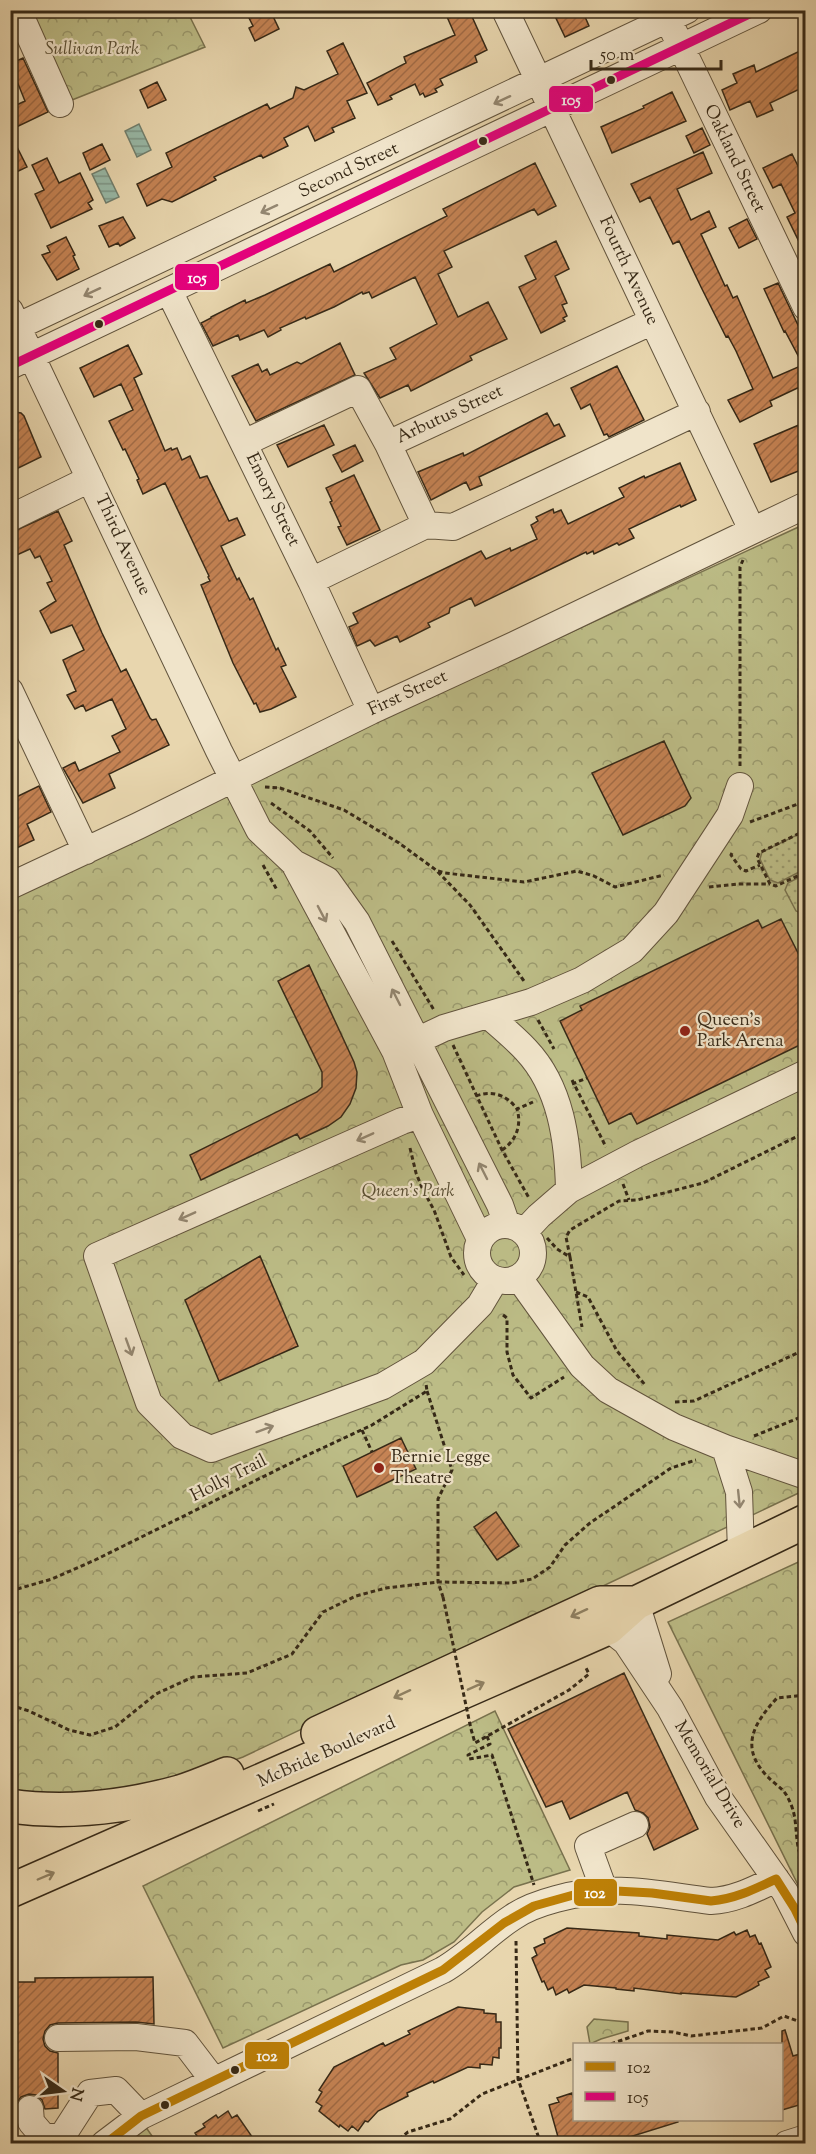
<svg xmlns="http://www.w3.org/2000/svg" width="816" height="2154" font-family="'Sorts Mill Goudy',serif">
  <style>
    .park { fill: url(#park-crowns); stroke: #79724e; stroke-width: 1.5 }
    .garden { fill: url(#garden-dots); stroke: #79724e; stroke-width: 1.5 }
    .water { fill: url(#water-rules); stroke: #717f6d; stroke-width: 1.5 }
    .building { fill: url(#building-hatch); stroke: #362917; stroke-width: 1.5 }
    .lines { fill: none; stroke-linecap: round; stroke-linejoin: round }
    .minor-casing { stroke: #62543d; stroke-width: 28 }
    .major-casing { stroke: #362917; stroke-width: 36 }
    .path { stroke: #362917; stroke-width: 3; stroke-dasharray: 4.5 3; stroke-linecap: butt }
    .minor { stroke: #f0e4ca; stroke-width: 26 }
    .major { stroke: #e8d6ae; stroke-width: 33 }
    .path-bridge { stroke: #362917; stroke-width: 3; stroke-dasharray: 4.5 3; stroke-linecap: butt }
    .bus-1-casing { stroke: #f0e4ca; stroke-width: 14 }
    .bus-2-casing { stroke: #f0e4ca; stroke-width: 14 }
    .bus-1 { stroke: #bd8007; stroke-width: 9 }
    .bus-2 { stroke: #e5007d; stroke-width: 9 }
    .oneway { stroke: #938670 }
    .oneway2 { stroke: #8f8062 }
    .bus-dot { fill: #362917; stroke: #f0e4ca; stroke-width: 2 }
    .poi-dot { fill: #8f2418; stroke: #f0e4ca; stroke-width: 2 }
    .labels { text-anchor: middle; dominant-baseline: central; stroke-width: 4.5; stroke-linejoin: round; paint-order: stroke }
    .park-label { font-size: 18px; font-style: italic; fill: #584e33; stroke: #f0e4ca }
    .street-label { font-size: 18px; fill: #362917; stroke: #f0e4ca }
    .poi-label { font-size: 18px; fill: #362917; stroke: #f0e4ca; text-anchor: start }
    .line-badge { stroke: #f0e4ca; stroke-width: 2 }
    .badge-label { font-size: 16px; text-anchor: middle; font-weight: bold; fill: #fff }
  </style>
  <defs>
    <pattern id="park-crowns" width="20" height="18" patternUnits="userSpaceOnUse" patternTransform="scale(1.5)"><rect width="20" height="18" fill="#bcbc86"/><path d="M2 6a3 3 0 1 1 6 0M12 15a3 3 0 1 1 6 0" fill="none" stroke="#9a996d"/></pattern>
    <pattern id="garden-dots" width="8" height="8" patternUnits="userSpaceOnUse" patternTransform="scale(1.5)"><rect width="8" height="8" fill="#bcbc86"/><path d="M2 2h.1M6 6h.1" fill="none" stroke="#9a996d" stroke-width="1.8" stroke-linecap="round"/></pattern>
    <pattern id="water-rules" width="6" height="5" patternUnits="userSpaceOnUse" patternTransform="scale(1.5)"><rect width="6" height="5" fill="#98b9a7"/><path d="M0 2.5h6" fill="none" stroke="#7d9687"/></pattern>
    <pattern id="building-hatch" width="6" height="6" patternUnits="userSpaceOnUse" patternTransform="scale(1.5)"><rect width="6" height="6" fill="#c58354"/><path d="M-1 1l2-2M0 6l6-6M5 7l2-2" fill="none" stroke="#a16b45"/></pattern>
  </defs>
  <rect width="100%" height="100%" fill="#e8d6ae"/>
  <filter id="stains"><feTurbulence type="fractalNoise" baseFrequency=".00333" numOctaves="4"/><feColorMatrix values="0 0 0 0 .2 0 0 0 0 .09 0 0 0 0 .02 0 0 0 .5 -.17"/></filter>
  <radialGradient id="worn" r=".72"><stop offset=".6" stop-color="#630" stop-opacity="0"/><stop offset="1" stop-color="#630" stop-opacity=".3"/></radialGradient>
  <path class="park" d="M31,11H187L205,47L72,100Z
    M805,524V1490L243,1757L160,1787L79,1798L11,1795V895L258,777Z
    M805,1559V1899L668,1622Z
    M495,1711L570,1870L514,1887L482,1912L454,1942L423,1960L401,1965L223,2048L143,1886Z
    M594,2019L628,2022V2031L601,2039L590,2044L587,2027Z
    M145,2126L157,2143L120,2144Z"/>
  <path class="garden" d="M801,833L805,834V869L778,883L770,880L760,859L762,852Z
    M805,874V913L803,914L796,911L785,890L788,883Z"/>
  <path class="water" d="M139,124L151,150L137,157L125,131Z
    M105,168L119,197L106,203L92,174Z"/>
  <path class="building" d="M245,10H270L279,29L255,41L249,28L253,26Z
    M444,10H469L487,50L475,56L477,62L440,79L443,85L435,89L437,92L425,97L423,93L420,95L415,84L390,96L392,99L378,105L367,83L406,63L404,57L455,35Z
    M552,10H582L589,26L565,37Z
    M343,43L367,93L347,101L355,118L332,128L334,132L315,141L308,126L284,138L288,146L263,158L261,155L214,177L216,180L172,202L162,199L147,206L137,184L172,167L166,153L267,104L270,109L293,98L296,87L304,90L338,74L327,51Z
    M802,50L806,57V86L770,103L773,110L757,117L750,101L730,110L722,90L737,83L733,74L754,65L756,72Z
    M23,58L48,112L10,130V108L25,101L10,64Z
    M157,82L166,100L148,108L140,90Z
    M672,92L686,121L612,153L601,127L644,108L643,106Z
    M702,128L710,145L694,153L686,136Z
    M10,133L27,167L10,175Z
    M102,144L110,160L90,170L83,153Z
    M703,152L712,173L677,189L691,220L709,211L716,227L701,234L725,286L727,285L733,298L737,296L773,378L803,365L785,331L784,332L764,289L778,283L806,342V384L770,401L772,406L740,422L728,400L753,389L736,351L728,336L726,337L701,287L679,241L673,244L650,197L640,202L631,184Z
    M792,154L806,182V256L787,217L795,213L781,184L773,188L763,168Z
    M47,158L59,183L80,173L93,200L88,203L92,209L51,228L35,194L44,190L32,165Z
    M535,163L556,206L538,215L534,209L444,251L452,267L438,274L458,317L488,302L507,339L470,356L472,360L411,391L408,385L380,398L364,373L396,359L390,348L437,324L415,277L372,298L369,292L363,294L362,292L334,307L306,319L305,317L280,328L281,330L268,337L264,330L240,340L238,335L213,346L201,323L211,318V317L245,300L246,303L265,295L330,264L334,272L447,216L443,209Z
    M123,217L135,238L120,246L118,243L109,247L99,226Z
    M747,219L757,239L739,248L729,228Z
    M66,237L75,255L73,256L79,269L57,280L42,255L50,252L47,246Z
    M556,241L569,269L555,276L567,303L562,305L567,316L563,318L565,321L541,333L519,287L536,279L525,256Z
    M340,343L355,375L256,421L232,376L258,364L262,372L267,369L270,375L297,362L301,364Z
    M128,345L142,374L134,378L165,451L171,448L172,450L177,448L182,460L190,456L200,478L207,476L229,521L237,518L245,535L221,546L237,580L239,578L250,600L253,598L276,650L278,648L286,665L281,667L296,697L271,709L260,712L256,703L254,704L233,663L201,585L210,581L208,577L209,576L165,483L143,494L137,480L139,479L125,449L123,450L109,421L133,410L121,384L94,397L80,368Z
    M617,366L644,420L609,437L607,434L604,435L590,404L581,409L571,388Z
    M10,411L21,413L24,416L41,457L10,472Z
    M547,413L554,426L559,424L565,436L479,477L482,485L470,490L466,482L431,500L418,472L463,453L464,456Z
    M806,422V468L771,482L754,444Z
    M324,425L334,445L288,467L277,445Z
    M355,445L363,461L342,472L333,455Z
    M680,463L696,500L681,507L680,505L629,529L634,538L619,545L617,543L594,554L593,551L587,554L586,552L475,606L471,598L450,608L449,613L428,623L430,627L400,642L397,636L375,646L370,640L357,646L349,627L358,623L353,613L481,551L486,559L510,548L511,551L537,539L531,525L538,521L536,517L553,509L554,513L561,510L568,524L624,497L619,488L644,476L645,478Z
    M354,475L380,530L347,545L338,527L341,526L330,502L332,501L326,488Z
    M58,511L72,541L64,545L102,633L121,672L126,669L150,718L152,720L156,719L169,745L109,774L115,788L83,803L63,768L75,762L79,771L120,752L112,736L126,729L112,699L86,711L83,705L75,709L67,695L76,691L63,660L84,650L72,625L51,633L40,611L56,601L47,583L52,581L40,556L35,558L30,549L10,558V533Z
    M664,741L691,798L685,806L623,835L592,773Z
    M39,786L51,812L27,824L34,840L10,851V800Z
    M781,919L806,969V1042L637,1124L631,1113L609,1124L560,1021L582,1010L580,1006L758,920L762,928Z
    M309,965L354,1062L357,1072L356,1088L350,1104L341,1117L328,1126L300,1139L297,1134L201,1180L190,1155L317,1092L322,1087V1072L278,981Z
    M260,1256L298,1346L219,1381L185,1300Z
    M401,1438L416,1469L357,1497L343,1466Z
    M496,1512L519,1546L497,1560L474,1527Z
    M624,1673L698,1829L654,1850L647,1834L650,1827L648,1818L643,1813L635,1810L627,1792L570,1819L562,1801L546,1807L508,1729Z
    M567,1928L639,1933V1936L667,1939V1935L718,1940L734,1932L736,1935L747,1930L750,1937L755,1935L759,1944L761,1943L771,1967L765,1970L769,1977L758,1982L759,1985L752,1989L736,1997L681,1993V1994L634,1988V1991L616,1989V1988L584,1985L569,1993L567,1989L556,1995L553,1987L548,1990L544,1981L542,1982L532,1958L537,1955L534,1948L545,1943L544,1939Z
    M153,1977L154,2024L136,2022L58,2023L50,2025L45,2031L43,2039L45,2046L50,2051L58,2053V2108L45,2109L42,2100L36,2095L29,2094L21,2097L17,2102L15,2109H10V1982H35V1978Z
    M458,2007L484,2010V2013L496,2014V2022H501V2048H499V2058L493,2057L492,2065L480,2064V2068L468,2067L434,2083L433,2081L407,2093L408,2096L378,2111L368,2122L365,2121L358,2131L352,2126L348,2131L340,2125L339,2127L319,2111L322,2106L316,2102L322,2092L319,2090L334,2067L383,2043L385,2046L410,2034L408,2031Z
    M785,2030L793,2056L800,2054L801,2059L806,2057V2103L782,2110V2031Z
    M572,2093L574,2101V2120H678V2122L607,2144H560L549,2105L559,2102L557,2098Z
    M228,2111L232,2118L237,2115L257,2144H202L195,2133L205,2127L203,2124L216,2115L218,2118Z"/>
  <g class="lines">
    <g class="minor-casing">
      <path id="minor" d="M18,10L60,104
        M505,10L752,530
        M674,32L806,307
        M169,291L311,581L371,711
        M10,311L219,751L259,830L294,863L327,880L357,922L500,1205L507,1225
        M10,330L687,10
        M10,366L759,10
        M244,443L358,389L388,444L651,322
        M10,518L90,479
        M426,525L453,527L697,412
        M311,581L426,525L388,444
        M10,691L86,851
        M294,863L395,1051L420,1115L480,1239
        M10,886L138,826L371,711L514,645L806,505
        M488,1015C500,1026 514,1037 526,1050C561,1087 568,1141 569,1190
        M395,1051L444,1028L531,1002L582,980L632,950L666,913L717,835L730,815L740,786
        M420,1115L402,1121L97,1256L149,1403L182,1436L211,1449L383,1386L424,1362L480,1305L495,1280
        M477 1253a28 28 0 1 1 56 0a28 28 0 1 1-56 0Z
        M524,1232L539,1216L569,1190L637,1154L806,1073
        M519,1278L582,1366L608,1390L674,1427L725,1448L806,1476
        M725,1448L739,1492L741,1552
        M636,1603L658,1674
        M608,1628L626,1642L670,1708L718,1797L785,1892L806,1933
        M604,1890L588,1846L635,1825
        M58,2038L136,2037L185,2043L214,2081
        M30,2109L31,2122L43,2136L61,2138L90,2093L116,2090L141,2116
        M104,2144L141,2116L443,1970C469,1955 488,1933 513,1917C526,1908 541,1903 556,1899C614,1883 654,1894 711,1901C735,1900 755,1889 776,1879
        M787,2144L806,2138"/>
    </g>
    <g class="major-casing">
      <path id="major" d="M318,1733L600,1603H636
        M10,1806C66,1814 125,1807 180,1792C196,1787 212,1780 227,1774
        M10,1891L608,1628L636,1603L806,1521"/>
    </g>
    <path class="path" d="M740,766V567L743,560
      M265,787L280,788L344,810L399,843L436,870L470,905L524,981
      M271,803L310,831L333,858
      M750,822L806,801
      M806,830L759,853L757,858L770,884L776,886L806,872
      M732,853L731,855L741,869L746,871L760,865
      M263,865L277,890
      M438,871L445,873L524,882L577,871L594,876L615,887L664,875
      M709,887L739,884H770
      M392,941L434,1010
      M538,1020L554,1049
      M453,1045L502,1150L529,1198
      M572,1080L606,1147
      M572,1084L587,1078
      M476,1096C492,1090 507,1095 517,1109L533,1102
      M410,1148L416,1173L423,1190L434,1210L451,1257L464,1275
      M502,1150C516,1141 522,1125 517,1109
      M623,1184L629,1200
      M547,1238L557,1249L570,1257L582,1327
      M570,1257L566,1237L570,1230L619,1201L637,1200L703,1183L806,1132
      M576,1292L588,1297L617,1351L646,1386
      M503,1315L507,1318V1352L513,1375L531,1398L564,1377
      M427,1391L452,1470L438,1499V1582L443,1597
      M675,1402L694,1401L806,1349
      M362,1430L372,1452
      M754,1436L806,1415
      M10,1591L52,1579L95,1560L299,1459L372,1425L427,1391L426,1384
      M806,1695L777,1698C755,1722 739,1746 766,1775C780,1790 784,1786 792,1807C799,1827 793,1848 806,1866
      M10,1705L29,1711L69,1730L90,1735L115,1727L156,1694L193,1677L247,1673L292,1654L323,1612L356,1596L386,1588L438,1582L511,1583L532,1579L550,1567L565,1545L590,1523L671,1468L696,1460
      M471,1729L475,1743L569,1690L589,1674L585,1666
      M487,1736L490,1744L468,1755L469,1759L492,1755L534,1885
      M258,1811L274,1804
      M516,1941L518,2079L541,2144
      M611,2044L648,2031L673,2032L691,2036L762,2028L784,2016L806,2024
      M393,2144L408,2132L450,2119L482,2094L574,2058"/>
    <use href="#minor" class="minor"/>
    <use href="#major" class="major"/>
    <path class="path-bridge" d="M443,1597L471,1729"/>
    <g class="bus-1-casing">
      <path id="bus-1" d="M776,1879L795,1909L806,1932
        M105,2144L141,2116L443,1970L504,1923L534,1906L577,1894L616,1891L652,1893L711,1901C735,1899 755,1889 776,1879"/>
    </g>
    <g class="bus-2-casing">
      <path id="bus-2" d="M10,366L758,10"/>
    </g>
    <use href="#bus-1" class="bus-1"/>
    <use href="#bus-2" class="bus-2"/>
  </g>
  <defs><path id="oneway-shaft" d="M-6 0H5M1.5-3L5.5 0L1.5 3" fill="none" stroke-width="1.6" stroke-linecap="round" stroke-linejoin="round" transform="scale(1.5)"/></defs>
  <g class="oneway">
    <use href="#oneway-shaft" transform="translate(502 100) rotate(155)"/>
    <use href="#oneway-shaft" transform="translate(269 209) rotate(155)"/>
    <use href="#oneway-shaft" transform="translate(92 292) rotate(155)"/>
    <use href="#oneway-shaft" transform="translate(322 914) rotate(62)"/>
    <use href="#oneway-shaft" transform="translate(396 997) rotate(-117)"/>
    <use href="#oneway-shaft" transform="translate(365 1137) rotate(156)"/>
    <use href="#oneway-shaft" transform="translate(483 1171) rotate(-117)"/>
    <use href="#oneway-shaft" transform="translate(187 1216) rotate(156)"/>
    <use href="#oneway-shaft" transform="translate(129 1347) rotate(70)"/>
    <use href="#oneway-shaft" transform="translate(265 1429) rotate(-20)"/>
    <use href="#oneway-shaft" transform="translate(739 1499) rotate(84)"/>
  </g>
  <g class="oneway2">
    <use href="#oneway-shaft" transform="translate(579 1613) rotate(155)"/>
    <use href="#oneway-shaft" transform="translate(476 1686) rotate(-24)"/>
    <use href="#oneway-shaft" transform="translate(402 1694) rotate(155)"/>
    <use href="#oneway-shaft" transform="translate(46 1876) rotate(-23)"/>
  </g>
  <g class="bus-dot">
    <circle cx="611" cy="80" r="5"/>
    <circle cx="483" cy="141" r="5"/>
    <circle cx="99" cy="324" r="5"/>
    <circle cx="235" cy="2070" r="5"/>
    <circle cx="165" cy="2105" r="5"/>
  </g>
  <g class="poi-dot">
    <circle cx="685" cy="1031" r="6"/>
    <circle cx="379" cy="1468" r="6"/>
  </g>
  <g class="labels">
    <g class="park-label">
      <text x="92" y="50">Sullivan Park</text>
      <text x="408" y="1192">Queen's Park</text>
    </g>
    <g class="street-label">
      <text transform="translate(734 159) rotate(64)">Oakland Street</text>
      <text transform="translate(349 171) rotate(-25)">Second Street</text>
      <text transform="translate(628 271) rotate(65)">Fourth Avenue</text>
      <text transform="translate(450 415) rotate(-25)">Arbutus Street</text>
      <text transform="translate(272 500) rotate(64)">Emory Street</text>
      <text transform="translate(122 545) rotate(65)">Third Avenue</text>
      <text transform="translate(408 694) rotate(-25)">First Street</text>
      <text transform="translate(229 1479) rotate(-27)">Holly Trail</text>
      <text transform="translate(327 1753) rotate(-24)">McBride Boulevard</text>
      <text transform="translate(709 1775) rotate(59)">Memorial Drive</text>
    </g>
    <g class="poi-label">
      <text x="697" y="1021">Queen's<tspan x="697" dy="21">Park Arena</tspan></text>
      <text x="391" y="1458">Bernie Legge<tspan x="391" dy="21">Theatre</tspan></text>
    </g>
  </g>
  <g class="line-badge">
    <rect x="548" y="85" width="46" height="28" rx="6" fill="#e5007d"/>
    <rect x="174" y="263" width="46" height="28" rx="6" fill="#e5007d"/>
    <rect x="573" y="1878" width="45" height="29" rx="6" fill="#bd8007"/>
    <rect x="244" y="2041" width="46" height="29" rx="6" fill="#bd8007"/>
  </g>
  <g class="badge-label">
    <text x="571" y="105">105</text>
    <text x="197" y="283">105</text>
    <text x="595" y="1898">102</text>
    <text x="267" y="2061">102</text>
  </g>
  <rect width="816" height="2154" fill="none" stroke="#e8d6ae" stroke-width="36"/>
  <rect x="12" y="12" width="792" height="2130" fill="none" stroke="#362917" stroke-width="3"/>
  <rect x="18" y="18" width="780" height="2118" fill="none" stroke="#362917" stroke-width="1.5"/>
  <rect x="573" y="2043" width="210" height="78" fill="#f0e4ca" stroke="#a69982" stroke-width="1.5"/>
  <rect x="585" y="2062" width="30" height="9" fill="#bd8007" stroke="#a69982" stroke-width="1.5"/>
  <text x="627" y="2073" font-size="18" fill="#362917">102</text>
  <rect x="585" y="2092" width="30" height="9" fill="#e5007d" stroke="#a69982" stroke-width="1.5"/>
  <text x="627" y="2103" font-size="18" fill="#362917">105</text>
  <g transform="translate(63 2091) rotate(104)" stroke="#f0e4ca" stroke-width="4.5" paint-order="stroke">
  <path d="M0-4.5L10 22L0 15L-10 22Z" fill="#362917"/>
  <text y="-9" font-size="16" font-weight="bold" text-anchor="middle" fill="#362917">N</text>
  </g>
  <path d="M591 60v9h130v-9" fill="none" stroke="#362917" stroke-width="3"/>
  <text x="600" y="60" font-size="18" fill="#362917" stroke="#f0e4ca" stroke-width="4.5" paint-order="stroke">50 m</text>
  <rect width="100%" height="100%" filter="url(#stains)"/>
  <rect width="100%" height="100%" fill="url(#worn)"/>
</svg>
